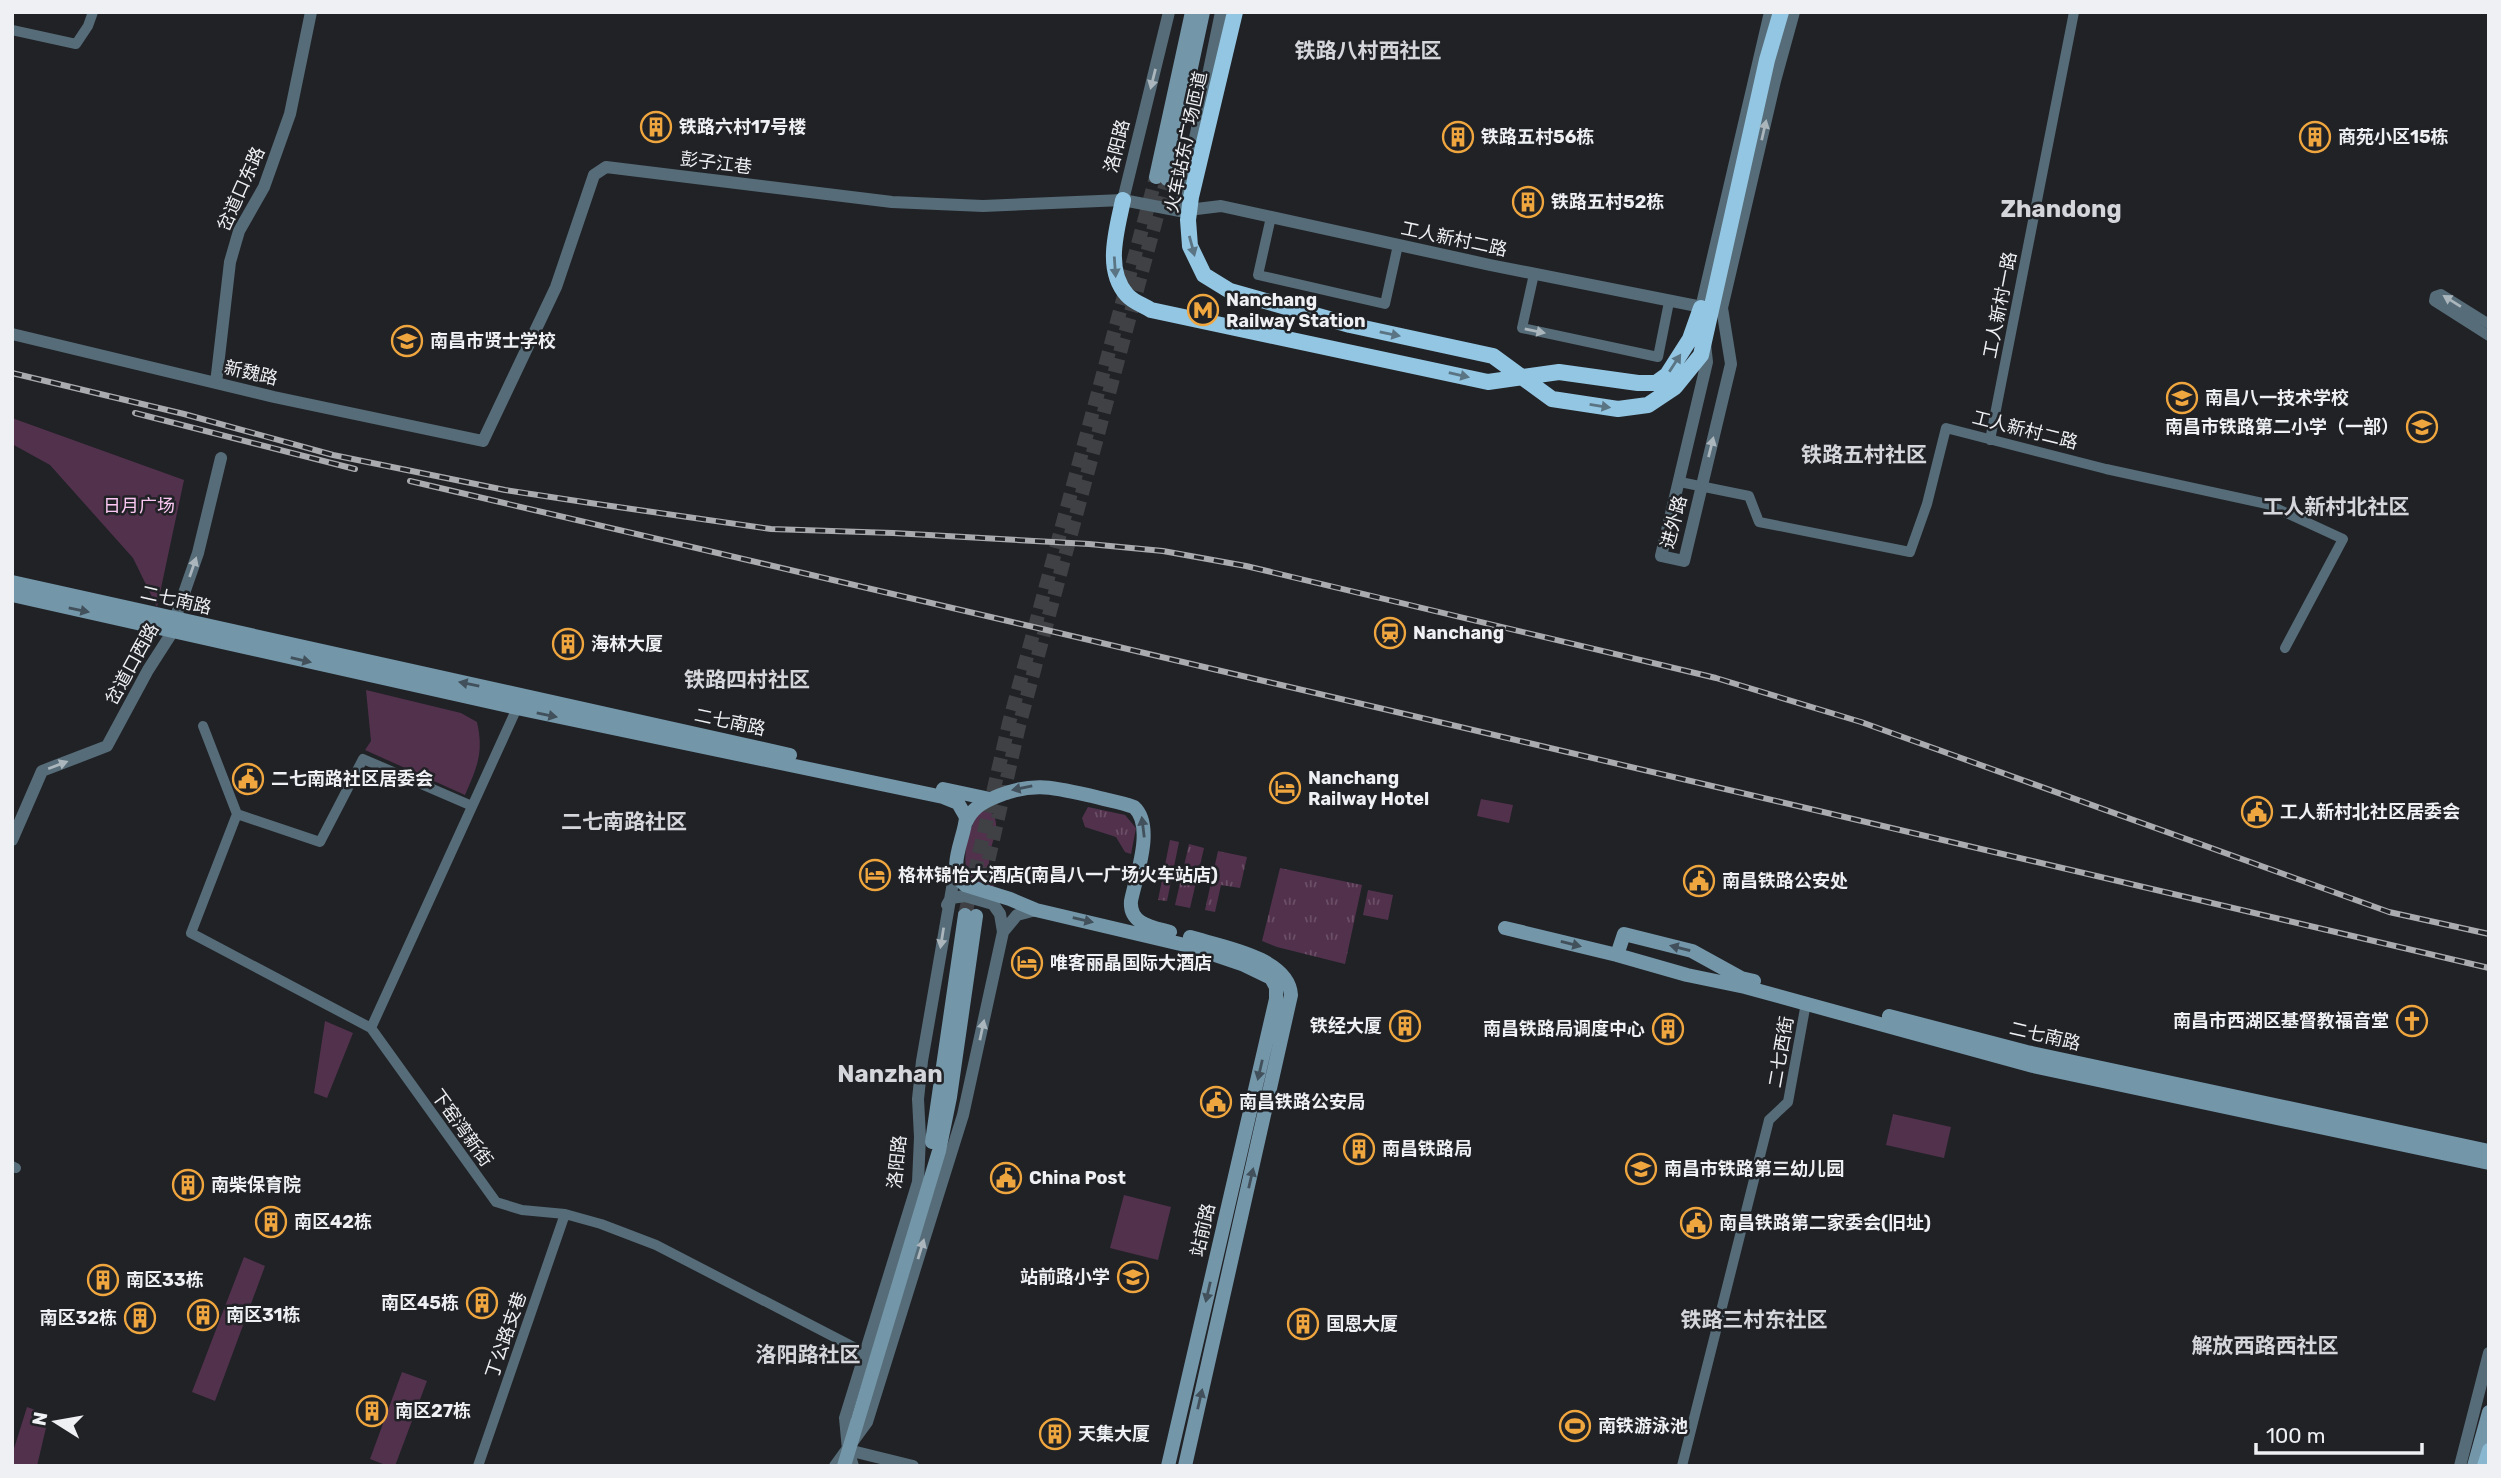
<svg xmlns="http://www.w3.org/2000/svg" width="2501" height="1478" font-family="Rubik,'Noto Sans SC',sans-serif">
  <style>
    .grass { fill: url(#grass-tufts) }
    .green { fill: #52314d }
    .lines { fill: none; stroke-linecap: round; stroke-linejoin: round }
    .secondary-tunnel { stroke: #3f4145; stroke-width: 14; stroke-dasharray: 14 7; stroke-linecap: butt }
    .minor { stroke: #566c78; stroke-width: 10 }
    .tertiary { stroke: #566c78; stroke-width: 12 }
    .secondary { stroke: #7396a9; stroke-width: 14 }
    .primary { stroke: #89b7d0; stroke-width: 14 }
    .rail-casing { stroke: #a9abae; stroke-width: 6 }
    .rail { stroke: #202226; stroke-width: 3.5; stroke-dasharray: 10; stroke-linecap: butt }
    .trunk-bridge { stroke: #93c6e2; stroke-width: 16 }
    .oneway { fill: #aab5bc }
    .oneway2 { fill: #5a7484 }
    .oneway3 { fill: #41505a }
    .labels { text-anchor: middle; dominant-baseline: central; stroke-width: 5; stroke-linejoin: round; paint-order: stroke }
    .poi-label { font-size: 18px; font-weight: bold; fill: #eef0f3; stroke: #202226; text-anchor: start }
    .street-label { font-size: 18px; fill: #eef0f3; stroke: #202226 }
    .park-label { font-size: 18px; fill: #fcc8f3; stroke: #202226 }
    .quarter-label { font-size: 21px; font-weight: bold; fill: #d4d6dc; stroke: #202226 }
    .district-label { font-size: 24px; font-weight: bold; fill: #d4d6dc; stroke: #202226 }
  </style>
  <defs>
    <pattern id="grass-tufts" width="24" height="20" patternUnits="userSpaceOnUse" patternTransform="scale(1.75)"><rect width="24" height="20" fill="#52314d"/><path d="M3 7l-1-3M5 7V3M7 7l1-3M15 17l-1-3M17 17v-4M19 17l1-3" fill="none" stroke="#6b4f67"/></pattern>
  </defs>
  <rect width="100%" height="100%" fill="#202226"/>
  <path class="grass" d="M1088,807L1125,815L1136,828L1131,854L1125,852L1116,837L1085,827L1082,818Z
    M1170,840L1179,842L1167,901L1158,900Z
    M1189,844L1204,848L1190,908L1175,905Z
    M1218,851L1247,857L1240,888L1221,885L1215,912L1205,910Z
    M1280,868L1362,885L1345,964L1277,947L1262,941Z
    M1368,890L1393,895L1388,920L1363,915Z"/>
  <path class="green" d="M12,418L184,480L157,607L133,558L50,465L12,444Z
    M366,690L461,713L477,722C484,753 477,767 465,795L365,750L371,741Z
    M1481,799L1513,805L1509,823L1477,816Z
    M988,810C1011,827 976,852 995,883L992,889L971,885C960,863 966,832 980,811Z
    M325,1021L353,1033L327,1098L314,1093Z
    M1893,1114L1951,1127L1944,1158L1886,1145Z
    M1124,1195L1171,1207L1158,1260L1110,1248Z
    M244,1257L265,1266L215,1401L192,1392Z
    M402,1372L427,1381L395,1466H388L370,1459Z
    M27,1407L49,1415L37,1466H12V1455Z"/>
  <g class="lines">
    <path class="secondary-tunnel" d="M979,901L1019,726L1167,179
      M965,915L1009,723L1156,177"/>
    <path class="minor" d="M12,30L76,44L88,26L93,12
      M1271,217L1258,275L1385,304L1398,245
      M1534,274L1522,328L1658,357L1669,302
      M2489,324L2441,294L2435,296L2434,301L2489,336
      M1990,440L2074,12
      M1680,482L1749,496L1759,522L1910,552L1927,504L1946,428L2106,469L2267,504L2343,539L2285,648
      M517,708L371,1028L496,1202L522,1210L565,1214L601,1224L656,1245L869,1355
      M203,726L237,814L191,933L371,1028
      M237,814L320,842L363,759L472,806
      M12,1166L16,1168
      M478,1466L565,1214
      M1682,1466L1769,1120L1788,1102L1806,1003"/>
    <path class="tertiary" d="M1169,12L1123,200L1180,211L1221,12
      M1180,211L1221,206L1490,265L1707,308
      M1702,316L1701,308L1770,12
      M12,334L274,397L483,441L556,287L594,175L606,167L892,202L983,206L1123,200
      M1705,344L1707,362L1661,556L1684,561L1731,364L1722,308L1775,81L1794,12
      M216,383L230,262L239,231L264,187L290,114L311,12
      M12,840L42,771L107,746L148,670L173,631L175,619L198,553L221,458
      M947,905L951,898L965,896L993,904L1000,914L1003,932
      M848,1450L913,1466
      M835,1466L867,1422L963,1115L1003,932L1017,915L1036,910
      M853,1466L848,1450L845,1418L918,1182L920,1137L918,1099L922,1061L955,871
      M2460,1466L2489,1353"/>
    <path class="secondary" d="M1156,177L1192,12
      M1167,179L1203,12
      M12,582L790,755
      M12,595L517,708L943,797L958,803L966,817C965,838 945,870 965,885L1010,899L1036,910L1189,946L1242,964L1271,978L1276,987V999L1168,1466
      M943,789L990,799
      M966,822C972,809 980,804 993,798C1031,781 1053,787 1092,796C1106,800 1121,802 1134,807C1155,826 1136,876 1131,901C1129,924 1152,927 1170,932
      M1505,928L1617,955L1687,975L1745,987L2033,1066L2489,1163
      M1617,955L1624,934L1692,951L1741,978L1754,981
      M1889,1016L2027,1052L2489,1151
      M932,1142L965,915
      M844,1466L939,1151L950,1097L976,916
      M1185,1466L1291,995C1289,957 1219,946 1190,937
      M2474,1466L2489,1412"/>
    <path class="primary" d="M2484,1466L2489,1450"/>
    <g class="rail-casing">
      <path id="rail" d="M12,373L184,414L333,455L505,490L597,504L771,529L893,533L1089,544L1163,551L1246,566L1716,678L1861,722L2389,912L2489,934
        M135,413L355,469
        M410,481L2489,968"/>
    </g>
    <use href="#rail" class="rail"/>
    <path class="trunk-bridge" d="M1235,12L1191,197L1188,220L1190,246L1204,275L1230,291L1350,325L1493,356L1552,399L1618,409L1648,405L1675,387L1701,355L1767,60L1781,12
      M1123,200C1117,230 1104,269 1127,295C1133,302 1143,305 1151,310L1488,382L1559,372L1638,383H1656L1667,375L1690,339L1701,308"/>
  </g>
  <defs><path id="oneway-solid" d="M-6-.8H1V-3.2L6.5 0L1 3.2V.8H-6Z" transform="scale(1.75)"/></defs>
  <g class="oneway">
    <use href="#oneway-solid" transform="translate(1153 79) rotate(104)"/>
    <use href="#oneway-solid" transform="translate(1764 130) rotate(-77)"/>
    <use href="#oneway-solid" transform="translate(2452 301) rotate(-148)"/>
    <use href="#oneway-solid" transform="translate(1535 331) rotate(12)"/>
    <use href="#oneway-solid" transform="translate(1711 447) rotate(-76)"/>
    <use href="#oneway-solid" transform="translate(193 567) rotate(-71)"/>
    <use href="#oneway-solid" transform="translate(58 765) rotate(-21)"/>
    <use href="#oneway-solid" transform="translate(942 938) rotate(99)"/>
    <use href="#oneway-solid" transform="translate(982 1030) rotate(-78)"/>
    <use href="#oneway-solid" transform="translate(921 1249) rotate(-73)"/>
  </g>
  <g class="oneway2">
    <use href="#oneway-solid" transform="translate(1192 246) rotate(75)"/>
    <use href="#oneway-solid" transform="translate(1115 267) rotate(86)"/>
    <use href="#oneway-solid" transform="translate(1390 334) rotate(12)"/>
    <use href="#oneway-solid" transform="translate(1675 363) rotate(-57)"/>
    <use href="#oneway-solid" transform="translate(1459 375) rotate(13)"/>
    <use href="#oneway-solid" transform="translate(1600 406) rotate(9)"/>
  </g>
  <g class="oneway3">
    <use href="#oneway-solid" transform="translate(79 610) rotate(12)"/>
    <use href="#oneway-solid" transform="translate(301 660) rotate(13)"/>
    <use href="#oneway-solid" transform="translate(469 684) rotate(-168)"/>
    <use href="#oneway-solid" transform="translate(547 715) rotate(12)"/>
    <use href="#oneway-solid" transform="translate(1022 788) rotate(168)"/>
    <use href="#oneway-solid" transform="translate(1143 827) rotate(-97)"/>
    <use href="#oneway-solid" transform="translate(1083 920) rotate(13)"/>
    <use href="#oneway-solid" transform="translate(1571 944) rotate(14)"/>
    <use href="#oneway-solid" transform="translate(1680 948) rotate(-166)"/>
    <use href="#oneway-solid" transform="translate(1260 1070) rotate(103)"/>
    <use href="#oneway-solid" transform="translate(1251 1178) rotate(-77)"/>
    <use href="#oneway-solid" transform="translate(1208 1292) rotate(103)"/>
    <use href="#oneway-solid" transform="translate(1200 1399) rotate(-77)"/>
  </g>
  <defs>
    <g id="building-ring" transform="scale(1.575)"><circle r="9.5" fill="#202226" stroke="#f0a63e" stroke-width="1.5"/><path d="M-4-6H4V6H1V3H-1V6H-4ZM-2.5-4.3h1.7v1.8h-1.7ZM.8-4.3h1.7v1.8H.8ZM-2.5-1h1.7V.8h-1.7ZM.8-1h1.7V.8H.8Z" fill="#f0a63e"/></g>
    <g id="metro-ring" transform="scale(1.575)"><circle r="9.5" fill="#202226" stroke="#f0a63e" stroke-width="1.5"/><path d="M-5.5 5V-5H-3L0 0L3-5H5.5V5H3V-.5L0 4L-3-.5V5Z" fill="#f0a63e"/></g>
    <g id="school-ring" transform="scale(1.575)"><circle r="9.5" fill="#202226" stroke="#f0a63e" stroke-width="1.5"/><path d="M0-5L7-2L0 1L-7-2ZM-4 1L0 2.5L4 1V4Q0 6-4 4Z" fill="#f0a63e"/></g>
    <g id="station-ring" transform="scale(1.575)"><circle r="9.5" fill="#202226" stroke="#f0a63e" stroke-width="1.5"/><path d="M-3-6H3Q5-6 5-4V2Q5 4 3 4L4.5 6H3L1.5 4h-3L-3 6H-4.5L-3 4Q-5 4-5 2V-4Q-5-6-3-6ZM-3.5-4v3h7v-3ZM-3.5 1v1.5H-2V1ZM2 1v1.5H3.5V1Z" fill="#f0a63e"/></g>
    <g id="civic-ring" transform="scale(1.575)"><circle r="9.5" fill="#202226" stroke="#f0a63e" stroke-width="1.5"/><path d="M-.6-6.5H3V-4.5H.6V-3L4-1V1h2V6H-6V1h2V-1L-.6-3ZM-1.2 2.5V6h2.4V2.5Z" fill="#f0a63e"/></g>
    <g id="hotel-ring" transform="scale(1.575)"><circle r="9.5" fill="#202226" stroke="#f0a63e" stroke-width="1.5"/><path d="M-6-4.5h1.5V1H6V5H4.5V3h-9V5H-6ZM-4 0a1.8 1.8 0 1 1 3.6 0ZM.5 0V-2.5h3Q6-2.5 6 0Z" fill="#f0a63e"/></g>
    <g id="church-ring" transform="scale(1.575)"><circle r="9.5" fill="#202226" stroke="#f0a63e" stroke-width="1.5"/><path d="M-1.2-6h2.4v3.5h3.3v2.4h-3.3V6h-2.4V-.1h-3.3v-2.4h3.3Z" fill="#f0a63e"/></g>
    <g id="stadium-ring" transform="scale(1.575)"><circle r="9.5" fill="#202226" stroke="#f0a63e" stroke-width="1.5"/><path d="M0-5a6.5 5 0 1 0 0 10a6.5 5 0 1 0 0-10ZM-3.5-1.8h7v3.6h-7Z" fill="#f0a63e"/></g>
  </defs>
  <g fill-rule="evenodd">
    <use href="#building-ring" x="656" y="127"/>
    <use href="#building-ring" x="1458" y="137"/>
    <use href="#building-ring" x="2315" y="137"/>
    <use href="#building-ring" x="1528" y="202"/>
    <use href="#metro-ring" x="1203" y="310"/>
    <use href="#school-ring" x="407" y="341"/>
    <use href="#school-ring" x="2182" y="398"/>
    <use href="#school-ring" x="2422" y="427"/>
    <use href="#station-ring" x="1390" y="633"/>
    <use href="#building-ring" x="568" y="644"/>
    <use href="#civic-ring" x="248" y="779"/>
    <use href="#hotel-ring" x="1285" y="788"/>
    <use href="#civic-ring" x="2257" y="812"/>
    <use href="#hotel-ring" x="875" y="875"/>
    <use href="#civic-ring" x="1699" y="881"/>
    <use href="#hotel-ring" x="1027" y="963"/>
    <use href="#church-ring" x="2412" y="1021"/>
    <use href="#building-ring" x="1405" y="1026"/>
    <use href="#building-ring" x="1668" y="1029"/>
    <use href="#civic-ring" x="1216" y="1102"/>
    <use href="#building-ring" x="1359" y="1149"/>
    <use href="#school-ring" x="1641" y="1169"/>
    <use href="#civic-ring" x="1006" y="1178"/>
    <use href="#building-ring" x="188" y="1185"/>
    <use href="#building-ring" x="271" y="1222"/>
    <use href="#civic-ring" x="1696" y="1223"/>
    <use href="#school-ring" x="1133" y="1277"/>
    <use href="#building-ring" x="103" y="1280"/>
    <use href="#building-ring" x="482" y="1303"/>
    <use href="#building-ring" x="203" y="1315"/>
    <use href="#building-ring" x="140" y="1318"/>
    <use href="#building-ring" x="1303" y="1324"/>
    <use href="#building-ring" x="372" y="1411"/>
    <use href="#stadium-ring" x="1575" y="1426"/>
    <use href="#building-ring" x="1055" y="1434"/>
  </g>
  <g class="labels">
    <g class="poi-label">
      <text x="679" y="127">铁路六村17号楼</text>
      <text x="1481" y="137">铁路五村56栋</text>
      <text x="2338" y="137">商苑小区15栋</text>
      <text x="1551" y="202">铁路五村52栋</text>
      <text x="1226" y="300">Nanchang<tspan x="1226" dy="21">Railway Station</tspan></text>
      <text x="430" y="341">南昌市贤士学校</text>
      <text x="2205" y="398">南昌八一技术学校</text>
      <text x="2399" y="427" text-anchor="end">南昌市铁路第二小学（一部）</text>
      <text x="1413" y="633">Nanchang</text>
      <text x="591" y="644">海林大厦</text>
      <text x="1308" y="778">Nanchang<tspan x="1308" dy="21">Railway Hotel</tspan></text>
      <text x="271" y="779">二七南路社区居委会</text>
      <text x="2280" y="812">工人新村北社区居委会</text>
      <text x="898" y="875">格林锦怡大酒店(南昌八一广场火车站店)</text>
      <text x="1722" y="881">南昌铁路公安处</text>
      <text x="1050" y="963">唯客丽晶国际大酒店</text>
      <text x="2389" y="1021" text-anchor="end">南昌市西湖区基督教福音堂</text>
      <text x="1382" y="1026" text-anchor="end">铁经大厦</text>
      <text x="1645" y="1029" text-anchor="end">南昌铁路局调度中心</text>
      <text x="1239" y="1102">南昌铁路公安局</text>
      <text x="1382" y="1149">南昌铁路局</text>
      <text x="1664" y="1169">南昌市铁路第三幼儿园</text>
      <text x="1029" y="1178">China Post</text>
      <text x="211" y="1185">南柴保育院</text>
      <text x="294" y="1222">南区42栋</text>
      <text x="1719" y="1223">南昌铁路第二家委会(旧址)</text>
      <text x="1110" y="1277" text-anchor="end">站前路小学</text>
      <text x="126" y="1280">南区33栋</text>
      <text x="459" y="1303" text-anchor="end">南区45栋</text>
      <text x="226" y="1315">南区31栋</text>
      <text x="117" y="1318" text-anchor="end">南区32栋</text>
      <text x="1326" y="1324">国恩大厦</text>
      <text x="395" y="1411">南区27栋</text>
      <text x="1598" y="1426">南铁游泳池</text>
      <text x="1078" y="1434">天集大厦</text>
    </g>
    <g class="street-label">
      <text transform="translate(1186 142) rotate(-78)">火车站东广场匝道</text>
      <text transform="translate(1117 146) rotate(-76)">洛阳路</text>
      <text transform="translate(716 163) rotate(7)">彭子江巷</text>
      <text transform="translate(241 189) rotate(-66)">岔道口东路</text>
      <text transform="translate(1454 239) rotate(12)">工人新村二路</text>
      <text transform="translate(2000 305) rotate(-79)">工人新村一路</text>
      <text transform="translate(251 373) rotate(13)">新魏路</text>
      <text transform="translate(2025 430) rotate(14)">工人新村二路</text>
      <text transform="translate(1674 522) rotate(-75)">进外路</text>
      <text transform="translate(176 600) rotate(13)">二七南路</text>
      <text transform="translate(132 664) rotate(-61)">岔道口西路</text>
      <text transform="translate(730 722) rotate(12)">二七南路</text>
      <text transform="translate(2045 1036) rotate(13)">二七南路</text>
      <text transform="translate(1781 1052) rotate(-80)">二七西街</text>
      <text transform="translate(462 1128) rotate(54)">下窑湾新街</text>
      <text transform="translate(897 1162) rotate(-84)">洛阳路</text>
      <text transform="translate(1203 1230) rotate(-77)">站前路</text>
      <text transform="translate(506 1335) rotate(-71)">丁公路支巷</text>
    </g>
    <g class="park-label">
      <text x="139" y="506">日月广场</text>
    </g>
    <g class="quarter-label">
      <text x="1368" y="50">铁路八村西社区</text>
      <text x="1864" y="454">铁路五村社区</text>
      <text x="2336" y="506">工人新村北社区</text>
      <text x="747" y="679">铁路四村社区</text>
      <text x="624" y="821">二七南路社区</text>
      <text x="1754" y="1319">铁路三村东社区</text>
      <text x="2265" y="1345">解放西路西社区</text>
      <text x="808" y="1354">洛阳路社区</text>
    </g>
    <g class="district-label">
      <text x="2061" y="209">Zhandong</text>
      <text x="890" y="1074">Nanzhan</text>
    </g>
  </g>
  <rect width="2501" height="1478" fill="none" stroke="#eef0f3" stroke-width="28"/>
  <g transform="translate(56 1422) rotate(281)" stroke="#202226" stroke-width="5" paint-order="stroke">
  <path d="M0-5L12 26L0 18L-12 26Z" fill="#eef0f3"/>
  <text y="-10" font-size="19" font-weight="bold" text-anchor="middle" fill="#eef0f3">N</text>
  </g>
  <path d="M2256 1443v10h166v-10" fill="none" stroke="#eef0f3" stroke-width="3.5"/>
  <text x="2266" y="1443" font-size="21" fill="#eef0f3" stroke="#202226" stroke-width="5" paint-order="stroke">100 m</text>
</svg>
